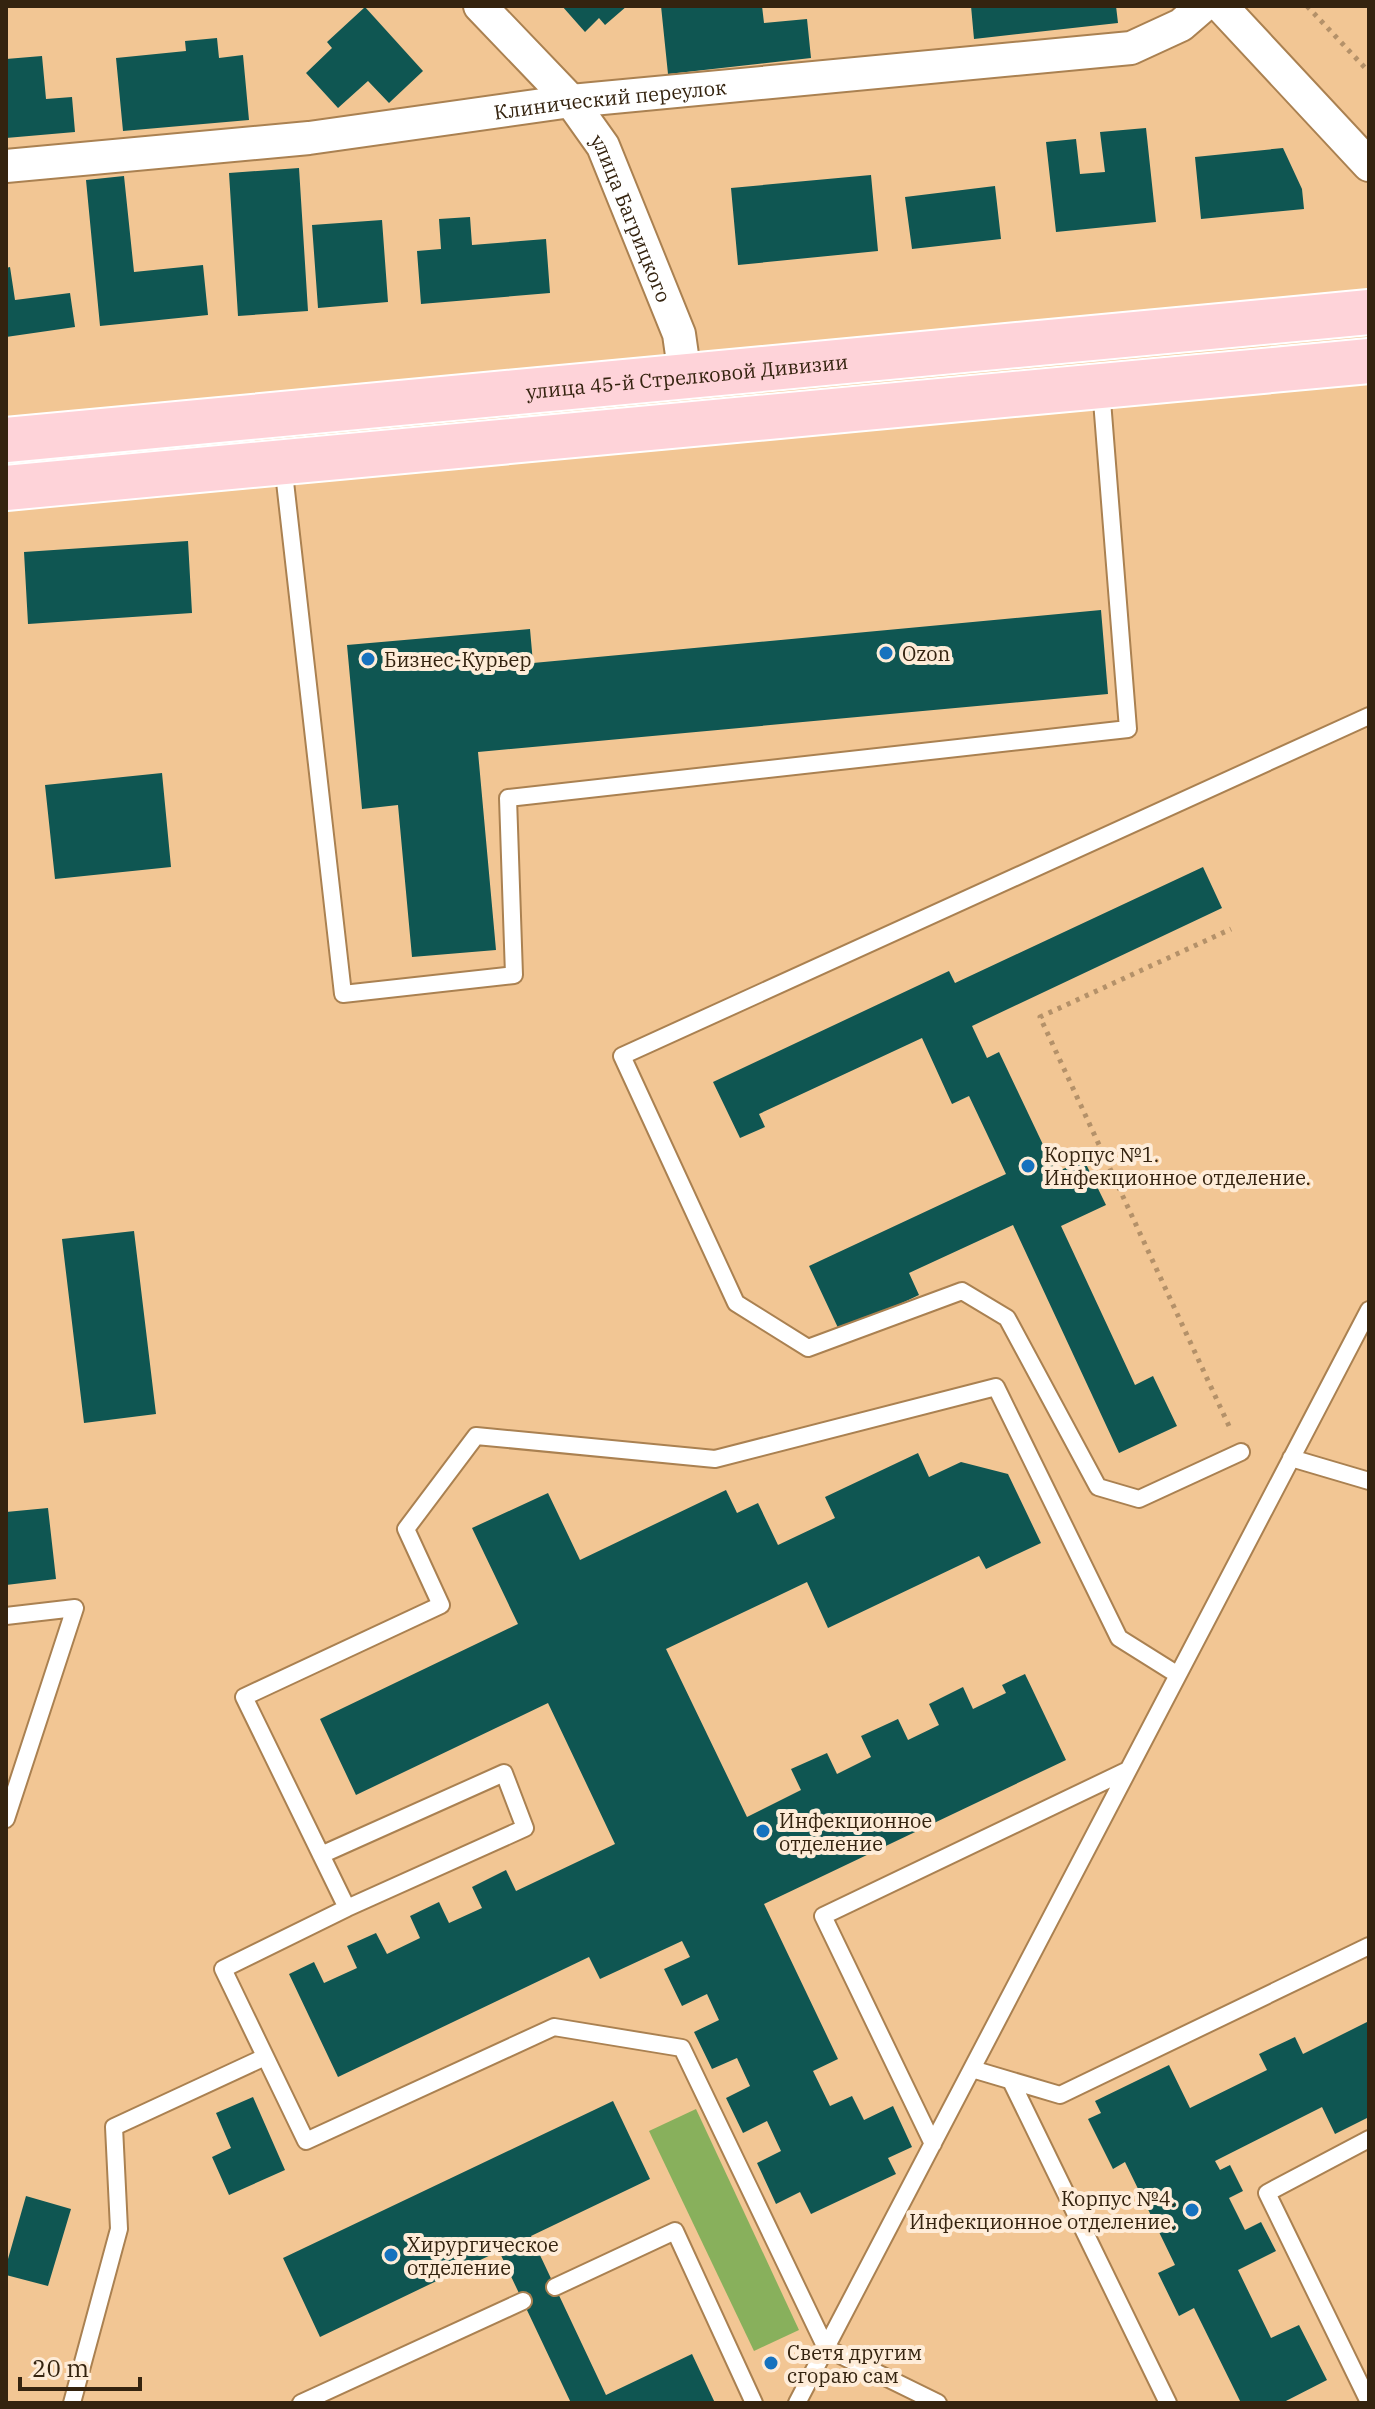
<svg xmlns="http://www.w3.org/2000/svg" width="1375" height="2409" font-family="'IBM Plex Serif',serif">
  <style>
    .green { fill: #88b05c }
    .building { fill: #0f5652 }
    .lines { fill: none; stroke-linecap: round; stroke-linejoin: round }
    .lane-casing { stroke: #aa8151; stroke-width: 20 }
    .street-casing { stroke: #aa8151; stroke-width: 36 }
    .primary-casing { stroke: #fff; stroke-width: 48 }
    .path { stroke: #b49169; stroke-width: 5; stroke-dasharray: 4 6; stroke-linecap: butt }
    .lane { stroke: #fff; stroke-width: 16 }
    .street { stroke: #fff; stroke-width: 32 }
    .primary { stroke: #fed3d9; stroke-width: 44 }
    .poi-dot { fill: #1672be; stroke: #feecd8; stroke-width: 3 }
    .labels { text-anchor: middle; dominant-baseline: central; stroke-width: 8; stroke-linejoin: round; paint-order: stroke }
    .street-label { font-size: 20px; fill: #34230f; stroke: #feecd8 }
    .poi-label { font-size: 20px; fill: #34230f; stroke: #feecd8; text-anchor: start }
  </style>
  <rect width="100%" height="100%" fill="#f2c694"/>
  <path class="green" d="M696,2109L799,2330L754,2351L649,2131Z"/>
  <path class="building" d="M562,6H627L605,25L599,18L585,32Z
    M661,6H762L764,23L807,19L811,58L668,74Z
    M971,6H1116L1118,23L974,39Z
    M365,7L423,71L389,103L368,81L338,108L306,73L332,48L327,42Z
    M217,38L219,58L243,55L249,120L123,131L116,58L186,51L185,41Z
    M42,56L46,99L72,97L75,132L6,138V59Z
    M1146,128L1156,222L1056,232L1046,142L1076,139L1080,174L1105,172L1100,132Z
    M1283,148L1302,189L1304,209L1201,219L1195,157Z
    M299,168L308,311L238,316L229,173Z
    M871,175L878,251L738,265L731,188Z
    M124,176L134,272L203,265L208,315L100,326L86,180Z
    M995,186L1001,239L912,249L905,197Z
    M470,217L472,245L546,239L550,293L421,304L417,251L441,249L439,219Z
    M382,220L388,302L318,308L312,225Z
    M10,267L15,300L70,293L75,327L6,337V268Z
    M188,541L192,613L28,624L24,552Z
    M1101,610L1108,694L478,752L496,950L412,957L398,805L362,809L347,645L530,629L533,663Z
    M162,773L171,867L55,879L45,785Z
    M1203,867L1222,908L972,1026L987,1058L999,1052L1056,1172L1084,1160L1106,1205L1061,1226L1135,1385L1153,1376L1177,1426L1119,1453L1013,1225L909,1273L919,1295L840,1332L809,1266L1006,1174L969,1096L952,1104L922,1038L759,1114L765,1127L740,1138L713,1082L949,971L955,983Z
    M134,1231L156,1414L84,1423L62,1239Z
    M918,1453L929,1477L961,1462L1008,1474L1041,1543L986,1569L979,1556L828,1628L807,1582L666,1649L747,1817L801,1790L791,1769L827,1753L837,1774L871,1757L861,1736L898,1719L908,1740L939,1725L929,1704L963,1687L973,1709L1006,1693L1002,1685L1025,1674L1066,1760L764,1904L838,2059L813,2071L830,2106L852,2096L864,2120L893,2106L912,2147L888,2158L896,2174L811,2214L800,2192L776,2204L757,2163L781,2151L767,2121L743,2133L726,2098L750,2086L737,2058L712,2069L694,2032L719,2020L707,1994L682,2006L664,1969L690,1957L682,1941L600,1979L589,1957L338,2077L289,1974L314,1962L324,1983L357,1968L347,1946L376,1933L387,1954L420,1938L410,1916L439,1902L449,1923L482,1908L472,1887L506,1870L516,1891L615,1844L548,1703L356,1795L320,1719L518,1624L472,1528L548,1493L580,1560L726,1490L737,1513L758,1503L778,1545L835,1518L825,1497Z
    M48,1508L56,1579L6,1585V1512Z
    M1369,2021V2117L1335,2134L1322,2107L1215,2161L1220,2170L1230,2165L1243,2191L1229,2198L1245,2230L1261,2222L1276,2251L1238,2270L1271,2338L1299,2325L1327,2380L1282,2403H1241L1194,2308L1179,2316L1158,2273L1175,2265L1125,2162L1113,2169L1088,2119L1101,2113L1095,2101L1169,2065L1190,2108L1267,2070L1259,2054L1295,2037L1303,2054Z
    M253,2097L285,2170L229,2195L212,2157L231,2148L216,2113Z
    M613,2101L650,2179L531,2236L606,2395L692,2354L715,2403H571L499,2251L320,2337L283,2258Z
    M26,2196L71,2209L48,2286L6,2275V2266Z"/>
  <g class="lines">
    <g class="lane-casing">
      <path id="lane" d="M283,464L343,994L514,975L508,798L1128,729L1101,388
        M1241,1452L1139,1499L1098,1487L1007,1318L962,1291L808,1348L736,1303L622,1056L1369,716
        M1291,1458L1369,1481
        M6,1616L75,1608L6,1819
        M321,1855L504,1773L525,1828L347,1908
        M972,2069L1060,2095L1369,1946
        M1011,2081L1168,2403
        M1369,2139L1267,2193L1369,2402
        M933,2144L823,1916L1128,1770
        M555,2287L675,2231L754,2403
        M72,2403L119,2229L114,2127L265,2057
        M301,2403L523,2301
        M797,2403L1369,1310
        M938,2403L826,2348L682,2048L554,2027L306,2141L223,1969L347,1908L244,1697L441,1605L406,1529L476,1436L715,1459L996,1387L1119,1638L1178,1675"/>
    </g>
    <g class="street-casing">
      <g id="street">
        <path id="s1" d="M480,6L571,101L603,146L679,334L685,376"/>
        <path d="M1221,6L1369,165"/>
        <path id="s2" d="M6,166L309,138L571,101L1131,48L1181,25L1203,6"/>
      </g>
    </g>
    <g class="primary-casing">
      <g id="primary">
        <path id="s3" d="M6,440L1369,312"/>
        <path d="M6,488L1369,361"/>
      </g>
    </g>
    <path class="path" d="M1307,6L1369,72
      M1229,1426L1040,1017L1231,929"/>
    <use href="#lane" class="lane"/>
    <use href="#street" class="street"/>
    <use href="#primary" class="primary"/>
  </g>
  <g class="poi-dot">
    <circle cx="886" cy="653" r="8"/>
    <circle cx="368" cy="659" r="8"/>
    <circle cx="1028" cy="1166" r="8"/>
    <circle cx="763" cy="1831" r="8"/>
    <circle cx="1192" cy="2210" r="8"/>
    <circle cx="391" cy="2255" r="8"/>
    <circle cx="771" cy="2363" r="8"/>
  </g>
  <g class="labels">
    <g class="street-label">
      <text stroke="none"><textPath href="#s2" startOffset="608">Клинический переулок</textPath></text>
      <text stroke="none"><textPath href="#s1" startOffset="264">улица Багрицкого</textPath></text>
      <text stroke="none"><textPath href="#s3" startOffset="684">улица 45-й Стрелковой Дивизии</textPath></text>
    </g>
    <g class="poi-label">
      <text x="902" y="653">Ozon</text>
      <text x="384" y="659">Бизнес-Курьер</text>
      <text x="1044" y="1154">Корпус №1.<tspan x="1044" dy="23">Инфекционное отделение.</tspan></text>
      <text x="779" y="1820">Инфекционное<tspan x="779" dy="23">отделение</tspan></text>
      <text x="1176" y="2198" text-anchor="end">Корпус №4.<tspan x="1176" dy="23">Инфекционное отделение.</tspan></text>
      <text x="407" y="2244">Хирургическое<tspan x="407" dy="23">отделение</tspan></text>
      <text x="787" y="2352">Светя другим<tspan x="787" dy="23">сгораю сам</tspan></text>
    </g>
  </g>
  <rect width="1375" height="2409" fill="none" stroke="#34230f" stroke-width="16"/>
  <path d="M20 2377v12h120v-12" fill="none" stroke="#34230f" stroke-width="4"/>
  <text x="32" y="2377" font-size="24" fill="#34230f" stroke="#feecd8" stroke-width="6" paint-order="stroke">20 m</text>
</svg>
